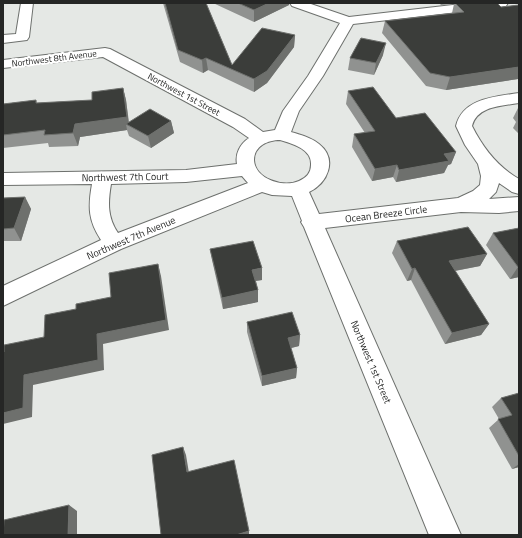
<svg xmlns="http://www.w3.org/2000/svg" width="522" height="538" font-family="'Titillium Web',sans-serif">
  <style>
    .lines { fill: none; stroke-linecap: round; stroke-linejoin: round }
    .minor-casing { stroke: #6d706d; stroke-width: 2 }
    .minor { fill: #fff; fill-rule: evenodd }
    .wall { fill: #909290 }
    .shaded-wall { fill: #6e706d }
    .building { fill: #3b3d3a; stroke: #6e706d }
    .labels { text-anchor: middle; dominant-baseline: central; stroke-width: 4; stroke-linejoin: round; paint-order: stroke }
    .far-street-label { font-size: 9px; fill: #252625; stroke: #fff }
    .street-label { font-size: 10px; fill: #252625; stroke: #fff }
  </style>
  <rect width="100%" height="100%" fill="#e5e8e5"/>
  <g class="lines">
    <g class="minor-casing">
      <path id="minor" d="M21,3H33L29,37L27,40L3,43V35L16,34Z
        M290,3H308L349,17L470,3H508L506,6L502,7L353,24L323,76L299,111L291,132C301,135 310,137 319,144C338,159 328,183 309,192L319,214L458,198L473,191L480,185L481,176L478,164L465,145L456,126C463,98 495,97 519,93V103C502,106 477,106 472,126C483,148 498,167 519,179V194L512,192L499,183L496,192L489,199L519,197V211L499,213L461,212L325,228L461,535H429L304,227L301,222L302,221L292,196L272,195L262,192L121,249L3,306V286L101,240C88,220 88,207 92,184L3,185V173L186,170L237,164C235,154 240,144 249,138L233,127L103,57L3,68V60L105,48L110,49L245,119L263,132L275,130L283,111L308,76L340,23L292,6ZM280,140C293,144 312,149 311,165C311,173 306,178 299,181C283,188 255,179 254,160C254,146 268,140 280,140ZM242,176L248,183L118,233C107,217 108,202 111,184L186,182Z"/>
    </g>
    <use href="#minor" class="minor"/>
  </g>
  <path class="wall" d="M163,3H206L232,65L295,35L294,47L267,83L254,92L208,70L203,73L180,62Z
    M213,3H289V5L254,22Z
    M439,3H497L501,7L519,5V76L518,79L446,90L426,86L382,33L385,21L452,13L454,4L441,5Z
    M383,55L374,75L348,70L350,58Z
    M123,88L126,100L129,122L171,121L174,133L151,148L129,136L127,130L80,137L78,146L49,147L48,143L3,148V104L36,100L37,103L92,100Z
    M348,91L396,118L456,152L451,164L448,165L444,173L396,182L393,177L372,181L352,147L354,134L365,133L346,104Z
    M519,106V134L513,128L516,122L513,118Z
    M25,197L31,209L21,241H3V198Z
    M519,228V277L510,279L486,245L493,233Z
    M397,241L487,254L480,266L455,271L489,324L481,335L445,344L411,280L407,281L392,253Z
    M210,249L262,280L256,281L258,290V302L223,309L212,260Z
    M247,322L300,335L299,346L291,348L297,368L296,378L262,386L247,332Z
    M519,393V467L512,469L489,428L499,419L492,407L501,398Z"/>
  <path class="shaded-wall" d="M269,3H289V5L254,22V10Z
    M295,35L294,47L267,83L254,92V79Z
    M386,43L383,55L374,75L376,63Z
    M206,58L208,70L203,73L202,60Z
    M519,67V76L518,79L446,90L450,77Z
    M123,88L126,100L129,126L126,124L127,130L80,137L78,146L73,133L75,124Z
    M171,121L174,133L151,148L148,136Z
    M456,152L451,164L448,165L444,173L396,182L399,170L444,154Z
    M397,165L393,177L372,181L375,169Z
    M25,197L31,209L21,241L14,228Z
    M487,254L480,266L443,273L449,261Z
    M158,264L161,276L169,330L103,344L104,370L33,385L32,417L3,424V413L24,375L97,334Z
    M518,267H519V277L510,279Z
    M262,268V280L253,281L252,270Z
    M415,268L411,280L407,281L412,269Z
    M258,290V302L223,309L222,298Z
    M489,324L481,335L445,344L452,333Z
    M300,335L299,346L287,349L288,338Z
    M297,368L296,378L262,386V376Z
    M183,447L186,455L190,479L187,472Z
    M519,464V467L512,469Z
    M69,505L77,511V535H68Z
    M249,531V535H236Z"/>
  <path class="building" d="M165,3H206L232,65L262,28L295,35L267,71L254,79L206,58L202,60L178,50Z
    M238,3H269L254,10Z
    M455,3H497L501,7L519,5V67L450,77L430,73L385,21L464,12Z
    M361,38L386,43L376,63L350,58Z
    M373,87L396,118L425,113L456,152L444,154L449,161L399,170L397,165L375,169L354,134L375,131L348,91Z
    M123,88L127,117L75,124L73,133L44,135L45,130L3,135V104L36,100V103L92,100V92Z
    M150,109L171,121L148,136L126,124Z
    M25,197L14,228L3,229V198Z
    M468,227L487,254L449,261L489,324L452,333L415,268L412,269L397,241Z
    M519,228V267H518L493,233Z
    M253,241L262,268L252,270L258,290L222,298L210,249Z
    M158,264L166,320L97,334L98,360L24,375L23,408L3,413V352H4V345L44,337L45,315L76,309V304L111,297L109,273Z
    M292,312L300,335L288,338L297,368L262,376L247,322Z
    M519,393V456L498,419L512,415L501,398Z
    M183,447L187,472L234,460L249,531L236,535H161L152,455Z
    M69,505L68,535H3L4,520Z"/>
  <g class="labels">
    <g class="far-street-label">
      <text transform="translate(54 58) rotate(-7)">Northwest 8th Avenue</text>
      <text transform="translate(184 94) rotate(28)">Northwest 1st Street</text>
    </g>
    <g class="street-label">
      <text transform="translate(125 177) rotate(-1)">Northwest 7th Court</text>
      <text transform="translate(386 214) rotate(-7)">Ocean Breeze Circle</text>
      <text transform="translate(131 238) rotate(-23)">Northwest 7th Avenue</text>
      <text transform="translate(371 362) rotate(67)">Northwest 1st Street</text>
    </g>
  </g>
  <rect width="522" height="538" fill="none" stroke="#252625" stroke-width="8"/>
</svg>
